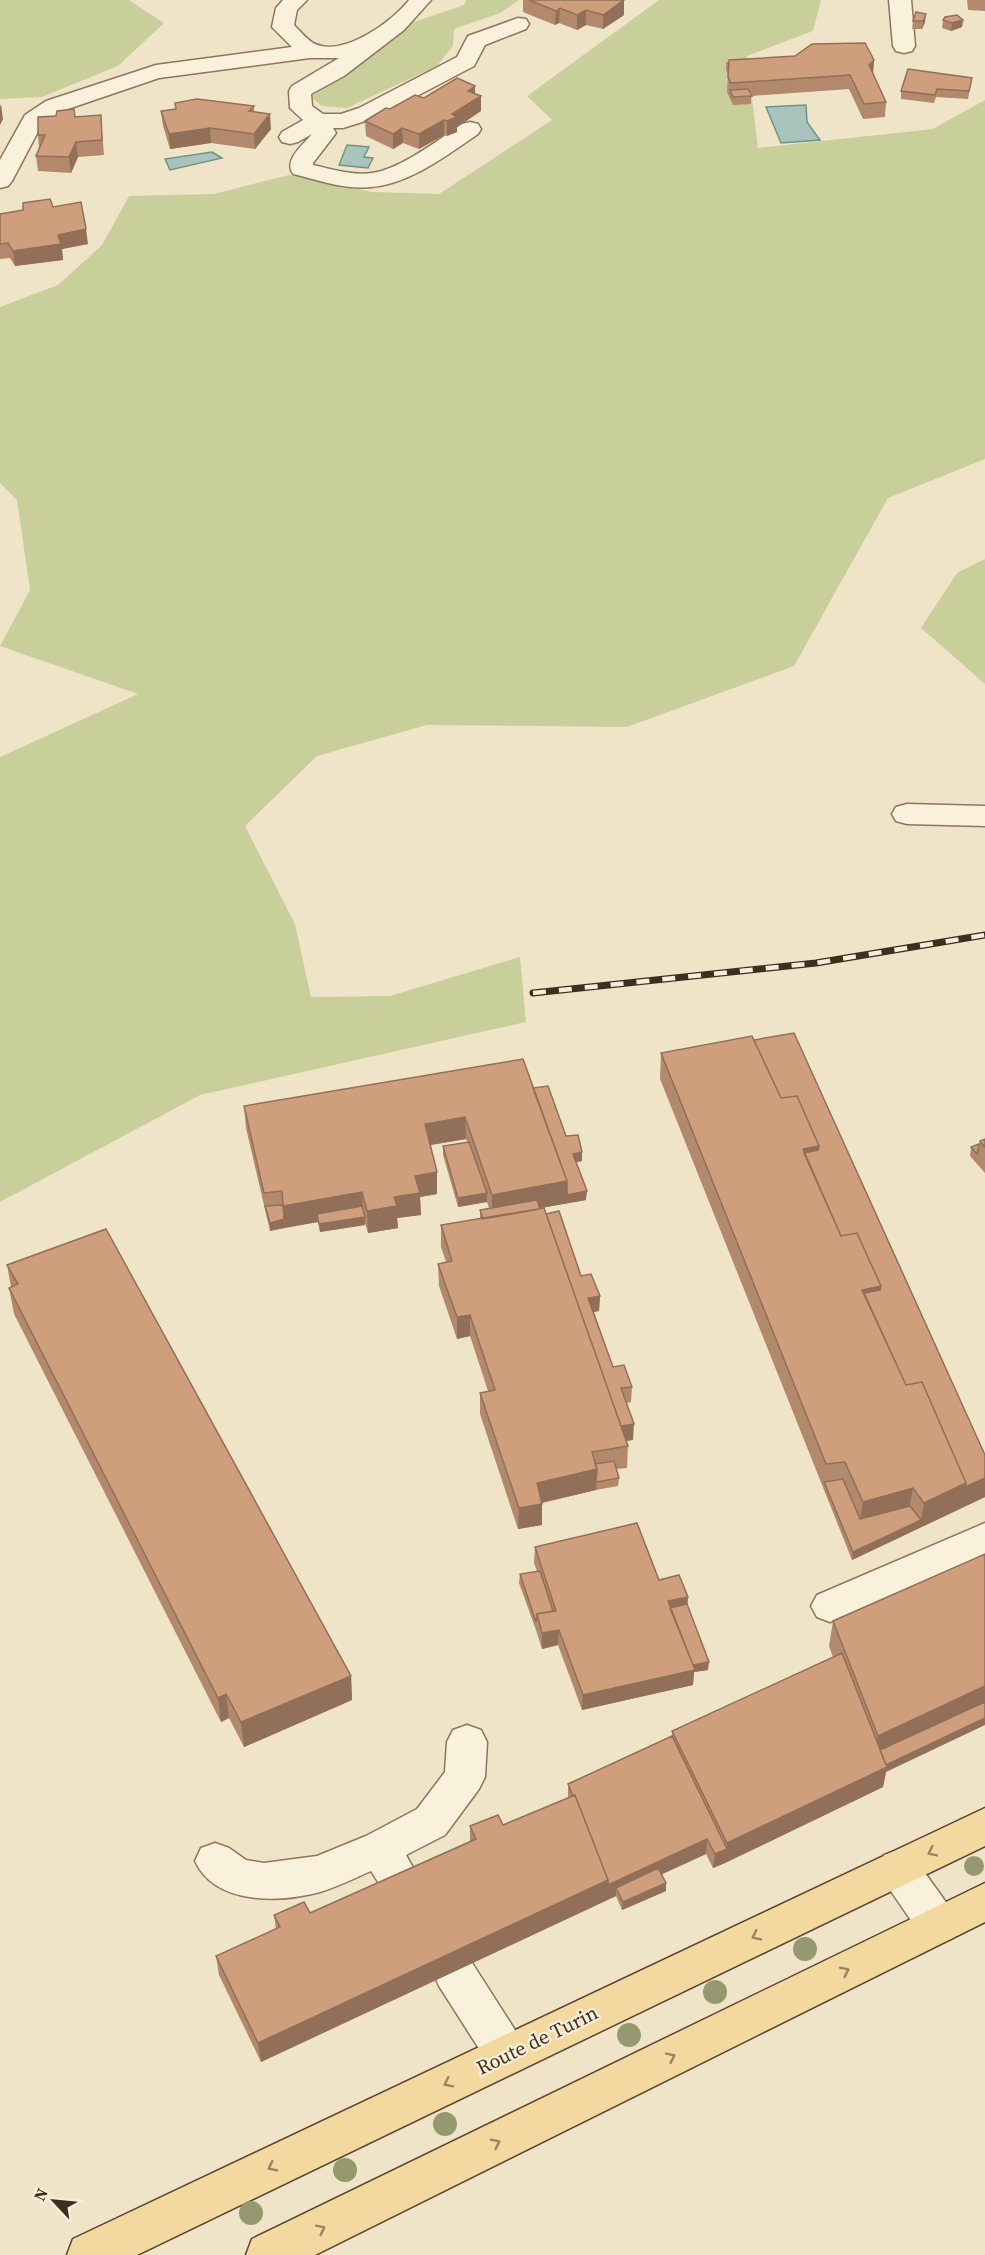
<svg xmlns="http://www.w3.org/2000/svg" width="985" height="2255" font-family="'Source Serif 4',serif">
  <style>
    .green { fill: #c9cf9b }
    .water { fill: #a9c4bc; stroke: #6f938a; stroke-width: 1.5 }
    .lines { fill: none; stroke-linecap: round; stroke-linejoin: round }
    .minor-casing { stroke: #8d765c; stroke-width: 3 }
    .major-casing { stroke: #5b4430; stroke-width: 3 }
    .minor { fill: #faf1dc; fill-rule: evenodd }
    .major { fill: #f3d9a0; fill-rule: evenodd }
    .rail-casing { stroke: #3d2e20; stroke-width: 7 }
    .rail { stroke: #f7eed8; stroke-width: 4.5; stroke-dasharray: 13; stroke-linecap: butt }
    .tree { fill: #96986f }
    .wall { fill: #b2896c }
    .shaded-wall { fill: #916f58 }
    .building { fill: #cf9f7d; stroke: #916f58; stroke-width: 1.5 }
    .oneway { stroke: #988460 }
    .labels { text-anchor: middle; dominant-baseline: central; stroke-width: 4.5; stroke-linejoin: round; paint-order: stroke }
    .near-street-label { font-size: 20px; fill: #3d2e20; stroke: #f7eed8 }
  </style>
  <rect width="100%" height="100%" fill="#f0e4c8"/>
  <path class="green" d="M0,0H129L164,23L118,66L42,97L0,99Z
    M466,0H519L500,13L454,29L453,46L437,66L347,108L322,106L311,97L408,24L464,5Z
    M659,0H821L813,31L747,56L758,148L933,129L985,100V459L888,498L794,666L627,727L427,725L317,756L245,826L295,924L311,997L390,996L520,957L526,1022L200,1095L0,1202V757L138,694L0,646L30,590L17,500L0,483V307L58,285L102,245L129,196L214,194L289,175L373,192L439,194L552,120L527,96Z
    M985,559V684L921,628L957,573Z"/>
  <path class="water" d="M806,105L807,122L820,140L781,143L766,107Z
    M347,145L369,147L364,157L373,158L368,168L339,165Z
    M212,152L222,158L170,170L165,159Z"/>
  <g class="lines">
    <g class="minor-casing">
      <path id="minor" d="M283,0H307L297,10L294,25C300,31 308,41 315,44C344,57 393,21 409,0H431L404,30L344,76L311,94L312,106L323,114H341L359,108L457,57L468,36L518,18L526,19L529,24L526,29L485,45L474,66L375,118L343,128H333L336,133L313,163V165C331,169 353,176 372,173C401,169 438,140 462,124L470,122L478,124L481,129L478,134C447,155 410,184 371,187C345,190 318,180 293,174C283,160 304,144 312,134L298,142L290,144L282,142L279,137L282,132L303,120L290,108L289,91L292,86L339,58H310L159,78L62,111L42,124L12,181L8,186L0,188V160L25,115L46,101L156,65L292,47L272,27L276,8Z
        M889,0H911L915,46L912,51L904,53L896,51L893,46Z
        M907,804L985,806V826L907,824L896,821L892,814L896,807Z
        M985,1523V1555L843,1617L830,1622L817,1617L811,1606L817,1595Z
        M467,1725L481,1730L487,1742L485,1777L479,1789L445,1835L406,1855L426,1891L420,1904L406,1909L392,1904L371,1871C355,1878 337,1887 320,1892C279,1903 215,1905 195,1861L201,1848L215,1843L229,1848L246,1860L264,1863L317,1856L366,1836L417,1809L445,1772L447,1742L453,1730Z
        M898,1850L912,1855L953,1912L959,1925L953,1938L938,1944L923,1938L884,1881L878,1868L884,1855Z
        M454,1953L469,1958L522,2041L528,2055L522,2069L507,2075L492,2069L439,1986L433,1972L439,1958Z"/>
    </g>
    <g class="major-casing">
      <path id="major" d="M985,1808V1846L137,2255H67L73,2239Z
        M985,1883V1922L315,2255H246L252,2239Z"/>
    </g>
    <use href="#minor" class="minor"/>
    <use href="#major" class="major"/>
    <g class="rail-casing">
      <path id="rail" d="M533,993L816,963L985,935"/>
    </g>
    <use href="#rail" class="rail"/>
  </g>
  <g class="tree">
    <circle cx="974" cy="1866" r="10"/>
    <circle cx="805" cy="1949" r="12"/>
    <circle cx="715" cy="1992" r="12"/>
    <circle cx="629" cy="2035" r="12"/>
    <circle cx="445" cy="2124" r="12"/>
    <circle cx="345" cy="2170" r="12"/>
    <circle cx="251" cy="2213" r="12"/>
  </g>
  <path class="wall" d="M523,0H623L624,15L603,29L586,25L577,30L559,23L555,25L523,12Z
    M967,0H985V11L968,10Z
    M916,12L925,22L922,29H912L913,21Z
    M943,20H963L962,27L951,31L942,28Z
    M874,60L873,73L886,102L885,117L863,119L849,89L751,96V104L733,105L727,92L728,74L726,70V62Z
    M972,78L968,99L936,97L934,103L901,99V91Z
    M475,86V94L481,111L457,127V132L447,136L444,135L419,149L403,143L393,149L366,136L365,121L390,109L424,98Z
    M254,106V111L271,129L255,149L211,143L170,149L163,126L161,111Z
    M75,117L102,130L104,155L78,157L71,173L38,171L36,156L39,148L38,135Z
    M53,207L88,244L62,249L63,260L15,266L10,258L0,259V214Z
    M661,1053L985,1455V1497L852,1560L660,1079Z
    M533,1088L566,1136L582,1161L576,1162L586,1200L540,1208L546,1214L581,1276L600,1296L599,1311L594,1312L613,1367L632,1387L631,1402L627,1403L633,1440L626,1441L628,1446L627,1468L616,1469L619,1478L618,1486L596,1490L542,1503V1525L518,1529L480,1414V1393L488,1391L470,1336L457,1339L439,1286L438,1264L446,1262L441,1247V1225L480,1219V1210L489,1208L487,1202L458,1207L443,1155V1146L467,1142L466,1139L430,1145L437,1194L420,1197L421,1215L397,1218L398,1228L368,1233L365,1223V1225L320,1232L318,1222L285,1227L270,1231L246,1128L244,1106Z
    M985,1139V1173L970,1156L971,1147L979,1144L980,1141Z
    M7,1265L351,1676L352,1700L244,1747L229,1718L221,1722L14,1314L9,1288L11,1287Z
    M535,1547L659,1580L687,1604L708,1670L694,1672L693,1685L582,1710L558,1645L542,1649L536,1630L519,1583L520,1574L537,1571L534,1563Z
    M985,1554L886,1772L883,1787L725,1863L713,1868L706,1854L662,1874L666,1883V1891L622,1910L616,1896L261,2062L219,1975L216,1956L276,1929L274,1915L310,1913L470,1842V1826L503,1825L568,1798V1784L672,1736V1731L833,1657L829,1646L833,1621Z"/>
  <path class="shaded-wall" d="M624,0V15L603,29V15Z
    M560,8L559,23L555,25L556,11Z
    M586,10V25L577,30V15Z
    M926,14L925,22L922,29L923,21Z
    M963,20L962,27L951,31L952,23Z
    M874,60L873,74L869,65Z
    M475,86V100L481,96V111L457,127V132L447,136V121L468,91Z
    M1,104L3,119L0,125V107Z
    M270,114L271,129L255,149L254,134Z
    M444,120V135L419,149V134Z
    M210,128L211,143L170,149L169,134Z
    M402,128L403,143L393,149V134Z
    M76,142L78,157L71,173L69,157Z
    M86,229L88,244L62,249L63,260L15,266L13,251L58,235Z
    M465,1117L466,1139L425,1146V1124Z
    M819,1146L816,1172L803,1149Z
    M582,1152V1161L573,1163V1154Z
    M437,1172V1194L420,1197L421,1215L397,1218L398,1228L368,1233L367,1211L415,1176Z
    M567,1181L587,1191L586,1200L492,1217V1195Z
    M362,1192L363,1214H317L318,1222L285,1228L283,1206Z
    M487,1193V1202L458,1207V1198Z
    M365,1217V1225L320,1232L319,1224Z
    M284,1219L285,1228L270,1231V1223Z
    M881,1286L877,1312L870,1313L862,1290Z
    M600,1296L599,1311L588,1313V1298Z
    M470,1315V1336L457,1339V1317Z
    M634,1424L633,1440L617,1442L618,1427Z
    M597,1469L596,1490L536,1504L537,1483Z
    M985,1478V1497L852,1560L853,1552L921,1520L924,1503L966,1483Z
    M913,1488L908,1514L859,1527L863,1502Z
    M542,1504V1525L518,1529L519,1508Z
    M688,1597L687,1613L670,1616L668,1601Z
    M559,1630L558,1645L542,1649V1633Z
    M709,1662L708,1670L694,1672L693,1685L582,1710L583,1695L690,1665Z
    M351,1676L352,1700L244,1747L241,1722Z
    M985,1686V1709L875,1752L878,1736Z
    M226,1694L229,1718L221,1722L218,1698Z
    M985,1718V1725L886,1772L883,1787L725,1863L727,1843L881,1767Z
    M707,1839L706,1854L619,1894L616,1888V1896L261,2062L258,2043L608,1880Z
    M727,1849L725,1863L713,1868L715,1854Z
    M666,1883V1891L622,1910L623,1902Z"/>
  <path class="building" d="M529,0H624L603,15L586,10L577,15L560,8L556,11Z
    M916,12L926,14L923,21H913Z
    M957,15L963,20L952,23L943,20L945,17Z
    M865,43L874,60L869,65L886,102L864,104L850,75L731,83L728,77L729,60L795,56L812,44Z
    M908,69L972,78L969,91L937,89L935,95L901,91Z
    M457,78L475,86L468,91L481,96L452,114L457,117L447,121L444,120L419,134L402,128L393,134L365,121L386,108L390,109L415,95L424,98Z
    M748,89L752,96L733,97L730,90Z
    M197,99L254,106L249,111L270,114L254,134L210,128L169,134L161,111L176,109L175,103Z
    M74,109L75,117L101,115L102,140L76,142L69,157L36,156L45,135H38V117L56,116L57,111Z
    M50,199L53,207L81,202L86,229L58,235L61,244L13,251L8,243L0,244V214L23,210V203Z
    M794,1033L985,1455V1478L965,1487L966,1483L922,1382L906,1385L864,1293L880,1290L881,1286L857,1233L841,1236L804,1153L818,1150L819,1146L797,1096L781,1098L754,1040Z
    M752,1036L781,1098L797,1096L819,1146L803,1149L841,1236L857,1233L881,1286L862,1290L906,1385L922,1382L966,1483L924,1503L913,1488L863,1502L845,1462L826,1464L661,1053Z
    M523,1059L567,1181L492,1195L465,1117L425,1124L437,1172L415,1176L420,1193L394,1197L397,1206L367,1211L362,1192L283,1206L282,1191L264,1193L244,1106Z
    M548,1086L566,1136L578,1135L582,1152L573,1154L587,1191L567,1195V1181L533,1088Z
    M985,1139V1147L980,1141Z
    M469,1142L487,1193L458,1198L443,1146Z
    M979,1144L977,1154L971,1147Z
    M537,1200L540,1209L483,1219L480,1210Z
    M283,1205L284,1219L270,1223L265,1206Z
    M362,1206L365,1217L319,1224L317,1214Z
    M544,1208L628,1446L592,1452L597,1469L537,1483L542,1504L519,1508L480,1393L495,1390L470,1315L457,1317L438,1264L452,1261L441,1225Z
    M559,1211L581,1276L591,1274L600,1296L588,1298L613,1367L624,1365L632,1387L621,1388L634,1424L621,1426L546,1214Z
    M106,1229L351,1676L241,1722L226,1694L218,1698L9,1288L18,1284L7,1265Z
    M614,1461L619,1478L596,1482L597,1469L595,1464Z
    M843,1479L860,1519L910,1506L921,1520L853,1552L824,1482Z
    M637,1523L659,1580L679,1575L688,1597L668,1601L695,1670L583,1695L559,1630L542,1633L537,1614L556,1611L535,1547Z
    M985,1554V1686L878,1736L833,1621Z
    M540,1571L553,1611L537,1614L536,1622L520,1574Z
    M687,1604L709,1662L693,1665L670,1608Z
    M842,1653L887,1767L727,1843L672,1731Z
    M985,1702V1718L886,1765L880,1750Z
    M672,1736L727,1849L715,1854L707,1839L608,1885V1880L575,1795L573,1796L568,1784Z
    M575,1795L608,1880L258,2043L216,1956L280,1927L274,1915L304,1902L310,1913L476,1839L470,1826L498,1815L503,1825Z
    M658,1868L666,1883L623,1902L616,1888Z"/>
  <defs><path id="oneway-chevron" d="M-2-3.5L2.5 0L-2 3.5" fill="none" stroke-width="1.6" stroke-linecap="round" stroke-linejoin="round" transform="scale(1.5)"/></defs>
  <g class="oneway">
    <use href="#oneway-chevron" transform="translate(932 1852) rotate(154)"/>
    <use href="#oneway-chevron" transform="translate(756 1936) rotate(154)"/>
    <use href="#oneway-chevron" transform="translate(845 1971) rotate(-26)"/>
    <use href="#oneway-chevron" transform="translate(671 2057) rotate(-26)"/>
    <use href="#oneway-chevron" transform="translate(448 2083) rotate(154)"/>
    <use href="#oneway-chevron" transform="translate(496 2143) rotate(-26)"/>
    <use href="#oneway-chevron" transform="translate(272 2167) rotate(154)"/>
    <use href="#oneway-chevron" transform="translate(321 2229) rotate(-26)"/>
  </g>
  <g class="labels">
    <g class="near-street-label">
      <text transform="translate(537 2040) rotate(-26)">Route de Turin</text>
    </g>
  </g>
  <g transform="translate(54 2201) rotate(296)" stroke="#f7eed8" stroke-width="4.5" paint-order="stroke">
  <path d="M0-4.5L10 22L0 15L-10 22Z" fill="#3d2e20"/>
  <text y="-9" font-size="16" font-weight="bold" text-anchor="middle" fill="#3d2e20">N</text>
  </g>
</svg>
